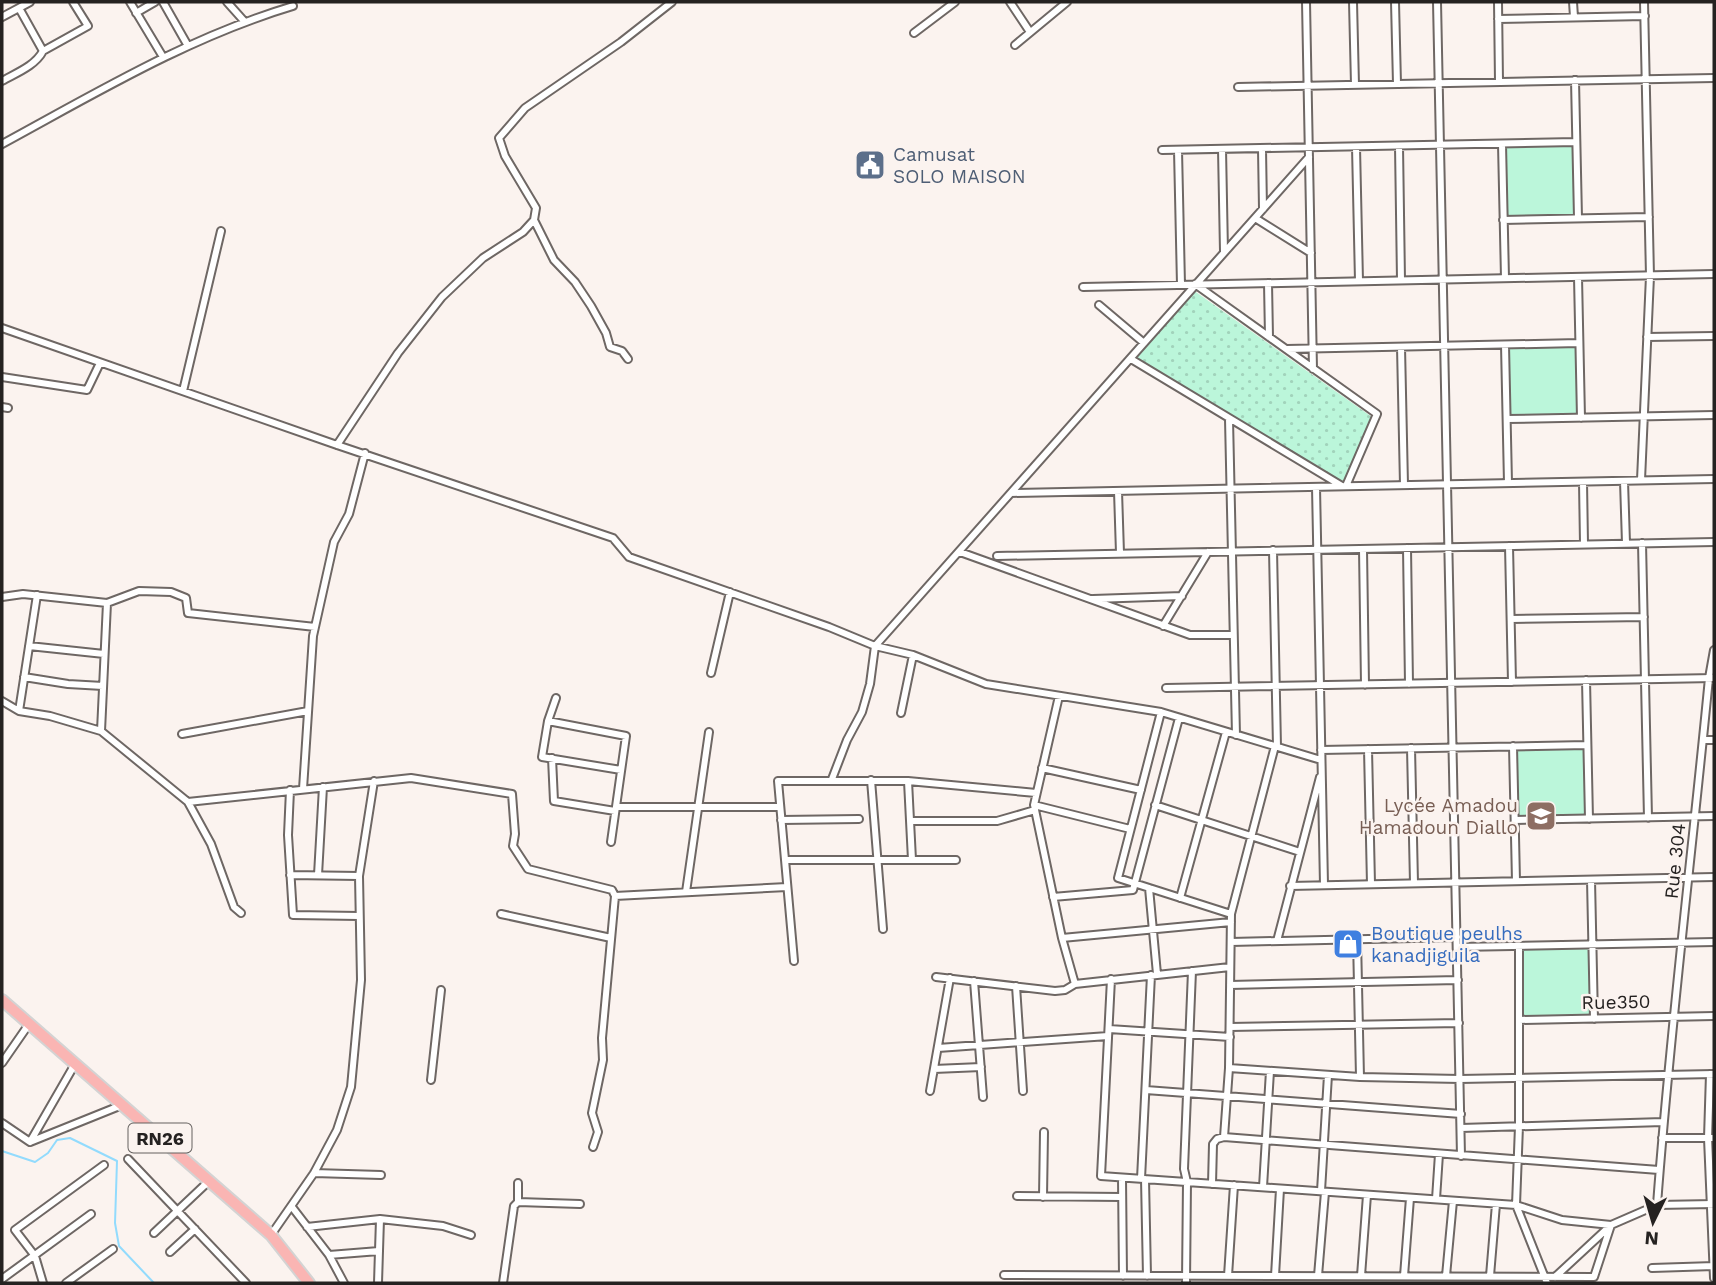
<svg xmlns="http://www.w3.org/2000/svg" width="1716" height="1285" font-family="'Work Sans',sans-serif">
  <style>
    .garden { fill: url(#garden-dots) }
    .pitch { fill: #bbf6da }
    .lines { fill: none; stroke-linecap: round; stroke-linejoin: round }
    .stream { stroke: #92dbfd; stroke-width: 2 }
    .street-casing { stroke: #6e6764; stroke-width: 10 }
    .primary-casing { stroke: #d3d3d3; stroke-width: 14 }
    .street { stroke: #fff; stroke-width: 6 }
    .primary { stroke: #fab5b3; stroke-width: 10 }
    .labels { text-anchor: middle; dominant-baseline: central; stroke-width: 5; stroke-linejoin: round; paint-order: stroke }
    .shield { fill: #fbf3ef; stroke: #65615f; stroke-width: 2 }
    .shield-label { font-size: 18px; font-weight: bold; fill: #252221 }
    .service-label { font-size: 19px; fill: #4e5e75; stroke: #fbf3ef; text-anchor: start }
    .education-label { font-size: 19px; fill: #785e54; stroke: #fbf3ef; text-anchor: end }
    .street-label { font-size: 19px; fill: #252221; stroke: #fbf3ef }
    .shop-label { font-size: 19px; fill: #366cbe; stroke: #fbf3ef; text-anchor: start }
  </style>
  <defs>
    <pattern id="garden-dots" width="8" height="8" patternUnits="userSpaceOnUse" patternTransform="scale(1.75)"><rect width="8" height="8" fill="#bbf6da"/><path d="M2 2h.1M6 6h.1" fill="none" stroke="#a1d3bb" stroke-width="1.8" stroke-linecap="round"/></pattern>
  </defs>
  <rect width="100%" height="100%" fill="#fbf3ef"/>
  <path class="garden" d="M1193,290L1372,417L1343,483L1133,358Z"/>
  <path class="pitch" d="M1574,146L1575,216L1507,217L1506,147Z
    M1508,347H1576L1577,416L1509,417Z
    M1516,748H1584L1585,817L1517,818Z
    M1588,946L1590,1016L1522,1017L1520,947Z"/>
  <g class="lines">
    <path class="stream" d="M2,1151L35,1162L48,1153L57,1140L70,1138L117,1161L115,1223L119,1246L154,1283"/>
    <g class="street-casing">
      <path id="street" d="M130,2L163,57
        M163,2L188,46
        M227,2L244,21
        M1010,2L1030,32
        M1306,2L1313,369
        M1353,2L1355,85
        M1395,2L1397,84
        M1437,2L1461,1156
        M1498,2L1499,82
        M1573,2L1574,17
        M19,8L43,51
        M136,13L155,2
        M2,17L30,2
        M1498,19L1645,16
        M914,33L955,2
        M1015,45L1067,2
        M1575,80L1578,218
        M2,81C16,73 35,66 43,51L88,26L73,2
        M1238,87L1714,78
        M2,144C96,93 189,37 293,6
        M1502,144L1505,278
        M1399,146L1401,280
        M1356,147L1359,281
        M1222,149L1224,252
        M1262,149L1263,209
        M1162,150L1576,142
        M1178,150L1181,285
        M1255,218L1311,253
        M534,220L536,208L505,156L499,138L525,108L621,42L672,2
        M1503,220L1649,217
        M1578,277L1581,418
        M1268,283L1269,337
        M1195,284L1377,414L1346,486
        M1083,287L1714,274
        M1099,305L1144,343
        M2,328L337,445L613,538L629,557L829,627L875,646L913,655L986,684L1161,712L1321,760
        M1647,337L1714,336
        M1505,345L1508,483
        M1401,347L1404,485
        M1287,349L1579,343
        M1131,359L1342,486
        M2,377L87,390L100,363
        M183,391L221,231
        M2,407L8,408
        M1229,419L1236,735
        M1507,419L1714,415
        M337,445L398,353L442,297L483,258L523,232L534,220L554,260L575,282L591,306L606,333L610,347L622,351L628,359
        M1641,480L1650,276L1644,2
        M1624,481L1626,543
        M1583,482L1584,544
        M1316,487L1324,885
        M1118,491L1120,553
        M1011,493L1714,479
        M1642,543L1648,818
        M1509,546L1512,682
        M1407,548L1409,684
        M1363,549L1365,685
        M1273,550L1277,747
        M960,552L1190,635H1233
        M997,556L1714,542
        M2,597L23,594L107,603L139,591L171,592L186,598L188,613L315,627
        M1093,599L1182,596
        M1511,619L1644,617
        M1163,626L1208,552
        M29,646L104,654
        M711,673L730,592
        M24,677L68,684L103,686
        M1586,680L1589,819
        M1166,688L1714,678
        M1059,696L1034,805L1062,938L1075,984
        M556,698L548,721L542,757L621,770
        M2,701L19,711L50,716L101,731L188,802L211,844L234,907L241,913
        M19,711L37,595
        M1161,712L1118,878L1231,914
        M901,713L913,655
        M548,721L626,736L611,842
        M101,731L107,603
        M182,734L308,711
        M1703,740H1714
        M1513,746L1516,881
        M1411,748L1414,883
        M1368,749L1371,884
        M1321,750L1587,745
        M552,758L554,801L615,811
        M1042,768L1141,790
        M832,779L847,740L862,712L870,684L875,646L1309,157
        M871,780L883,929
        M908,781L912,860
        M303,789L313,636L334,542L349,514L365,453
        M290,790L288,835L293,915L359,916
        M188,802L411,778L512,794L515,834L513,846L528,869L612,890L615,896L602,1038L603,1060L592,1113L598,1132L593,1147
        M1034,805L1130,829
        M1155,805L1300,852
        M616,807H780
        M781,820L859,819
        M1515,820L1714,816
        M910,821H997L1035,810
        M785,860H956
        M290,875L359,876
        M318,875L323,787
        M1591,880L1594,1019
        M1290,886L1714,877
        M1149,888L1157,974
        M686,892L709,732
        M615,896L787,887
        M1053,897L1133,890L1179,718
        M1180,898L1226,732
        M501,914L611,938
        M1062,938L1231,922
        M1357,939L1360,1077
        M1277,941L1320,777
        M1231,942L1457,937
        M1519,946V1126L1516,1205L1547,1283
        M1457,947L1714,942
        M794,961L778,781H908L1036,793
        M936,977L1055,991L1065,990L1075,984L1230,967
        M1111,979L1101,1176L1516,1205L1562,1220L1611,1225L1657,1205L1714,1204
        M974,981L983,1097
        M1230,985L1458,980
        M1016,986L1023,1091
        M1519,1020L1714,1016
        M1230,1027L1459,1023
        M1109,1029L1230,1037
        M938,1048L1108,1036
        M2,1063L29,1024
        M1229,1068L1360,1077L1460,1079L1714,1074
        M934,1069L981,1067
        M1710,1074L1708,1138L1714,1278
        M431,1080L441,990
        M1146,1090L1461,1114
        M930,1091L950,978
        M2,1123L30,1142
        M1461,1128L1663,1122
        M1224,1137L1229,1068L1231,914L1275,746
        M1662,1138H1714
        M30,1142L122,1105
        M30,1142L75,1064
        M128,1159L246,1283
        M314,1173L381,1175
        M1122,1178L1123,1276
        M1141,1179L1151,975
        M1145,1179L1147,1276
        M1212,1184L1213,1144L1217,1139L1224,1137L1659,1170
        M1263,1187L1270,1071
        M1321,1191L1328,1075
        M1017,1196L1122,1197
        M1043,1197L1044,1132
        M1436,1199L1439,1154
        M518,1202L580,1204
        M1657,1205C1670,1029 1692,854 1709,678L1714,650
        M292,1207L329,1255L344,1283
        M307,1227L380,1219L443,1226L471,1235
        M154,1233L209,1181
        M271,1235L314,1173L337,1130L351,1087L361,980L359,876L374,781
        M170,1252L195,1229
        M329,1255L379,1251
        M1652,1268L1714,1266
        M1004,1275L1594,1277L1611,1225
        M1228,1276L1234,1185
        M1275,1276L1280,1189
        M1318,1276L1325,1192
        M1361,1276L1367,1195
        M1404,1276L1410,1198
        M1446,1276L1453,1201
        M1490,1276L1496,1204
        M1555,1277L1610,1226
        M2,1279L91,1214
        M43,1283L35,1256L15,1230L104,1165
        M66,1283L113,1249
        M378,1283L380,1219
        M503,1283L514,1206L518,1202V1183
        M1186,1283L1187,1182L1184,1169L1192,971"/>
    </g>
    <g class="primary-casing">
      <path id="primary" d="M2,1000L271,1235L309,1283"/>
    </g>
    <use href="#street" class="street"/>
    <use href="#primary" class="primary"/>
  </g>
  <defs>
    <g id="civic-square" transform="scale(1.575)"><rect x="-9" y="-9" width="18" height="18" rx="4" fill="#5c6f8a" stroke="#fbf3ef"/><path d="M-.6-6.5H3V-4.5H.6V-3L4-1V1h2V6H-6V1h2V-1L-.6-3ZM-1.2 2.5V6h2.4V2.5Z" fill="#fff"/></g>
    <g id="school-square" transform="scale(1.575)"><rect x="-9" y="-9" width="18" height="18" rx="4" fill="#8d6e63" stroke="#fbf3ef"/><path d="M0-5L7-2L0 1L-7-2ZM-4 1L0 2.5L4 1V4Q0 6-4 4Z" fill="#fff"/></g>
    <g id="shop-square" transform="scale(1.575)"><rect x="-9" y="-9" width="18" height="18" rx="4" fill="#3f7fe0" stroke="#fbf3ef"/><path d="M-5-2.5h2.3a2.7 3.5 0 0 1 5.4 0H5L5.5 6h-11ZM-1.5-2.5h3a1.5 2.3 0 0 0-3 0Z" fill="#fff"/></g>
  </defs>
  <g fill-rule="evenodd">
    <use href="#civic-square" x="870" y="165"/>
    <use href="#school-square" x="1541" y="816"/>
    <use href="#shop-square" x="1348" y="944"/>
  </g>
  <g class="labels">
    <rect class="shield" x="128.5" y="1123.5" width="63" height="29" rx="5"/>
    <g class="shield-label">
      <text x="160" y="1138">RN26</text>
    </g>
    <g class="service-label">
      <text x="893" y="154">Camusat<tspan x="893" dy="22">SOLO MAISON</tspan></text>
    </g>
    <g class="education-label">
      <text x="1518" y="805">Lycée Amadou<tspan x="1518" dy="22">Hamadoun Diallo</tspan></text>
    </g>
    <g class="street-label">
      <text transform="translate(1675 861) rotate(-84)">Rue 304</text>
      <text transform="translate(1616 1002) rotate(-1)">Rue350</text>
    </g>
    <g class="shop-label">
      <text x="1371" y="933">Boutique peulhs<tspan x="1371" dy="22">kanadjiguila</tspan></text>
    </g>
  </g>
  <rect width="1716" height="1285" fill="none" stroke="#252221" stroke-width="7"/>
  <g transform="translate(1653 1222) rotate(185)" stroke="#fbf3ef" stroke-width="5" paint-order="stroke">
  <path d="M0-5L12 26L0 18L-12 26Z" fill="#252221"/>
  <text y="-10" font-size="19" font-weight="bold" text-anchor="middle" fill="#252221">N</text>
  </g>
</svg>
